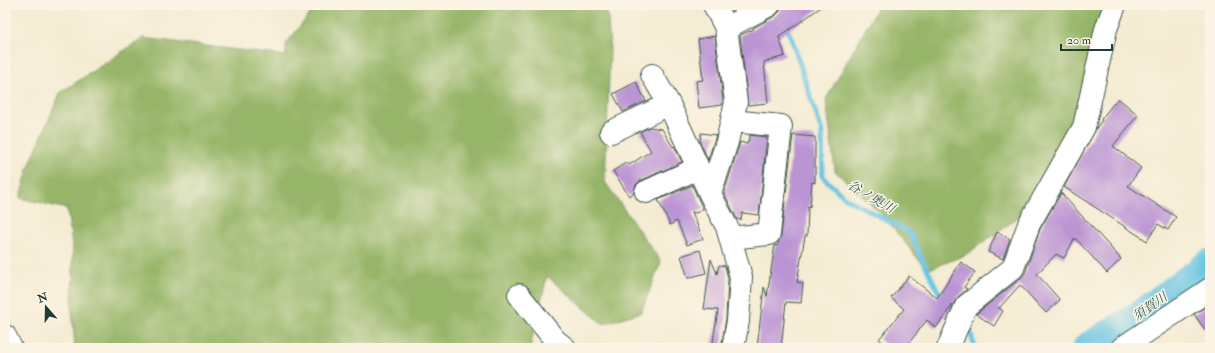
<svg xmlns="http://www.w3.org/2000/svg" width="1215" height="353" font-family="'IM FELL Double Pica','Noto Serif JP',serif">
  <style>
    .forest { fill: #96b568; stroke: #5a794e }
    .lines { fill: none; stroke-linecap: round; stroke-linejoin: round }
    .stream { stroke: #64c3e2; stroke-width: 5 }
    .river { stroke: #64c3e2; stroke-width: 31 }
    .building { fill: #bb94d4 }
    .minor-casing { stroke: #3f574c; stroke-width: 24 }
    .minor { stroke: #fff; stroke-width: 22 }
    .labels { text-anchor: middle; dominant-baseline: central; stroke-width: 3; stroke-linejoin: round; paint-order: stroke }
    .water-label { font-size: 13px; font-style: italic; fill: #305e60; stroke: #fcf5e5 }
  </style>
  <rect width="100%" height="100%" fill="#fcf5e5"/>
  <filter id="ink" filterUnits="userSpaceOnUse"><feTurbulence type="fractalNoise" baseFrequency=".025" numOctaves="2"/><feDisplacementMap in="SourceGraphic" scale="8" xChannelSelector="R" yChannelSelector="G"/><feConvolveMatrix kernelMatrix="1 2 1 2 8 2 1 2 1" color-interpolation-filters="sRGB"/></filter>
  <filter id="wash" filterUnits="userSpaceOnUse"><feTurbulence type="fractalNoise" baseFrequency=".012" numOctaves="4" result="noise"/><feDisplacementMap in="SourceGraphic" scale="16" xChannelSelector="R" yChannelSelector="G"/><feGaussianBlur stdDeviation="0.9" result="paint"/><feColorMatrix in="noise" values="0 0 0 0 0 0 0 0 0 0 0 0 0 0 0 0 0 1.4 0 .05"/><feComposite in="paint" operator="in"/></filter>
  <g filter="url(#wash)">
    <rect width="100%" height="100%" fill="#f4ebd2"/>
    <path class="forest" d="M317,5H607L610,51L605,182L661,262L641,312L603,324L547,276L530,348H75L72,311L73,253L67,209L20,198L29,166L60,93L143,38L286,56V44Z
      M879,5H1105L1072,125L1020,216L965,255L927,270L883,215L835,171L826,99Z"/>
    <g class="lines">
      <path class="stream" d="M785,26L791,37L822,132L823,177L845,198L909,232L938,291L956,312
        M965,323L969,327L975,348"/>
      <path class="river" d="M1088,348L1141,315L1210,264"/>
    </g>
    <g id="blocks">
      <path class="building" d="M781,5H824L779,37L785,56L764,62L768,103L748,105L740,35L754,29L753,28L775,16L780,11Z
        M715,36L723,101L722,105L699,108L696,81L703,80L698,39Z
        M636,82L646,101L623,112L613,94Z
        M1118,98L1138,115L1113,146L1141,168L1128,186L1176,217L1168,230L1158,224L1147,241L1064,187L1097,127L1102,120L1101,119Z
        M649,127L662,129L673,147L674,146L682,162L640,181L636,185L634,193L629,196L613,171L627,162L629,165L651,151L640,132Z
        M701,133L716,135L708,160L700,142Z
        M750,135L767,137L759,215L742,213L741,220L737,219L724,193L740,142L747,144Z
        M793,135L815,137V183L812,182L810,207L808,206L807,236H805L797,282L803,283L801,303L786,302L781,348H757L764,287L767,296L775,245L777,246L781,235Z
        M692,185L703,209L696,213L692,212L703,239L687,245L677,221L670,225L658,200Z
        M1061,193L1121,259L1107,273L1075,238L1064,258L1056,254L1037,274L1060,300L1046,313L1020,285L999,308L1003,311L994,326L976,314L1021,278L1025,273L1040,229Z
        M997,232L1010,239L1003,259L988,252Z
        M700,250L706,273L688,278L681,256Z
        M711,259L717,274L719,265L725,266L728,278L726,319L721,348H712L718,310L704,309Z
        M961,262L975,272L964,287L967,289L958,297L936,328L927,320L905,348H890L879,339L904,309L891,298L909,276L937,298Z
        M1210,304V337L1194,314Z"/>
    </g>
  </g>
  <g filter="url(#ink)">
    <use href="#blocks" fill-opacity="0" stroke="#3f574c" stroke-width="1"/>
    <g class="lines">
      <g class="minor-casing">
        <path id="minor" d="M714,5L726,28L736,102L727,142L710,194L727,227L741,277L738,321L733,348
          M726,28L769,5
          M652,75L669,104L710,194
          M611,132L669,104
          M646,192L698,168
          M730,238L769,234L781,126L732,121
          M519,295L555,340L565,348
          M5,336L11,348
          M948,348L966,306L1013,268L1029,224L1084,127L1106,29L1115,5
          M1122,348L1210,289"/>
      </g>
      <use href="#minor" class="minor"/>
    </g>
  </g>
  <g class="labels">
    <g class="water-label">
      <text transform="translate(871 197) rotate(30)">谷ノ奥川</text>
      <text transform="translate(1150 307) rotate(-35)">須賀川</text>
    </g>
  </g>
  <rect width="1215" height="353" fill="none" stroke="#fcf5e5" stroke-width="20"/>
  <g transform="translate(46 307) rotate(340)" stroke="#fcf5e5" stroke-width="3" paint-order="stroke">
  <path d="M0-3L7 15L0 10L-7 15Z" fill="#1f3d34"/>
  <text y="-6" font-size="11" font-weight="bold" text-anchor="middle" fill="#1f3d34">N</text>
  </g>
  <path d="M1061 44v6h51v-6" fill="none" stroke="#1f3d34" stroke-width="2"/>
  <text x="1067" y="44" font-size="12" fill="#1f3d34" stroke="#fcf5e5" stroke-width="3" paint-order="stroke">20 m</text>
</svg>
